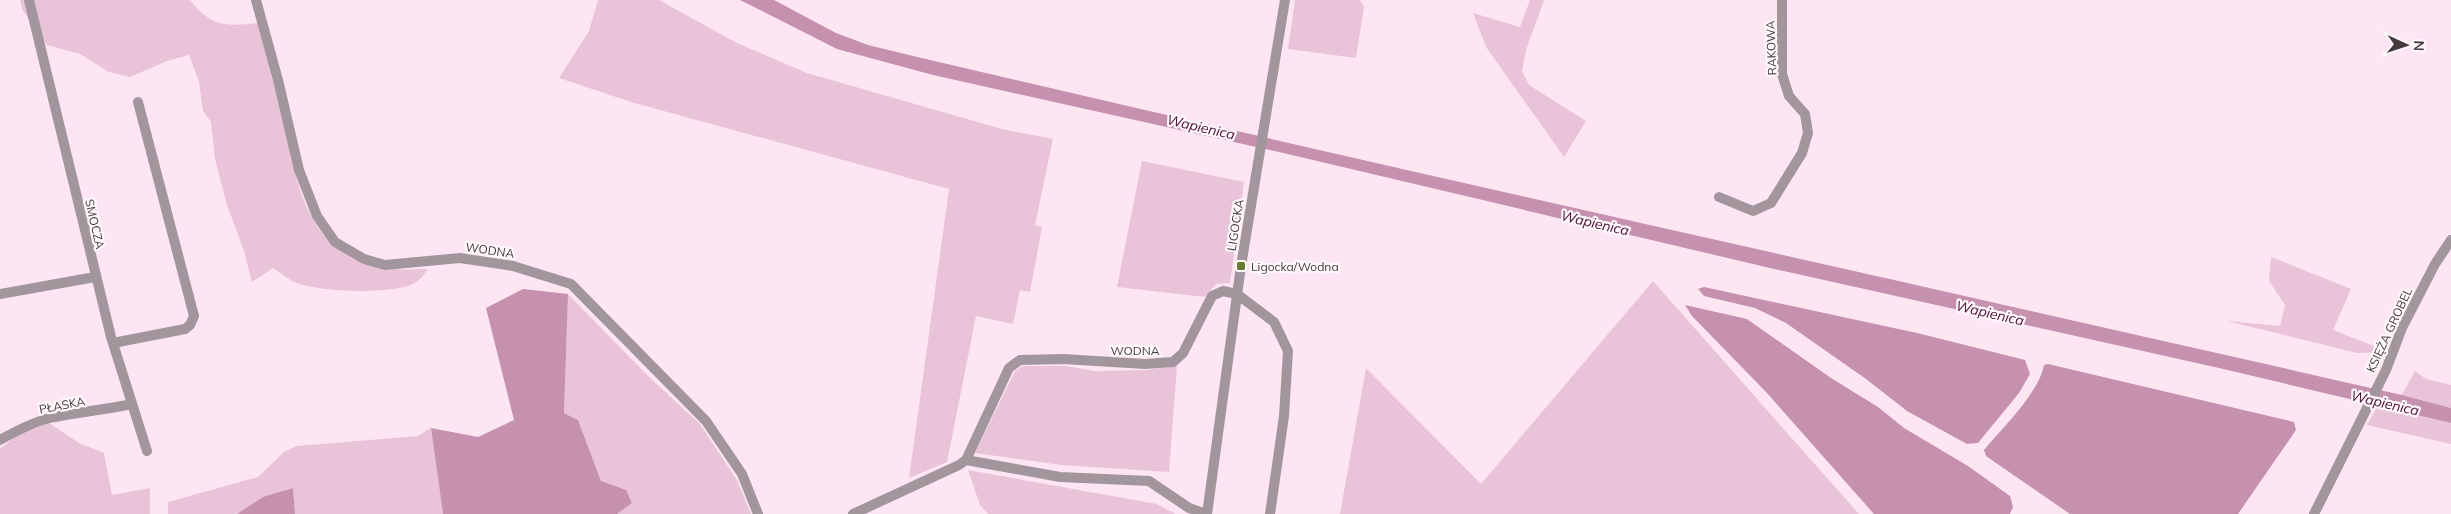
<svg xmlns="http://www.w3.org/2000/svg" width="2451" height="514" font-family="Mulish,sans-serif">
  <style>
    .green { fill: #e9c4d8 }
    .water { fill: #c691af }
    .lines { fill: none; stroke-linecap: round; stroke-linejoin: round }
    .minor { stroke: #a2969c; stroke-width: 10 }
    .poi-dot { fill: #667e31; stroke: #fff9fc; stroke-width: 2 }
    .labels { text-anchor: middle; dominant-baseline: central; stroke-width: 4.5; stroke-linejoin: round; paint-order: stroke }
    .street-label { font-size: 12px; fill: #44393f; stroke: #fff9fc }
    .poi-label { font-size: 12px; fill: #44393f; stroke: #fff9fc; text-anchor: start }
    .water-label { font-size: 14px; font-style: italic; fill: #4b0b37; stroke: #fff9fc }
  </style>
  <rect width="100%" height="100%" fill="#fde6f2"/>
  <path class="green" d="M20,0H190C212,28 227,26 259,23C267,56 275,89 283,122C296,177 303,236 360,262C381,272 404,269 427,269C424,276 419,281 411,285C386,294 325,292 299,284C290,281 281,273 273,268L252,282L244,251L227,205L215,159L211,122L203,111L199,82L189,55L167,61L130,77L109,72L80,54L47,45L22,9Z
    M598,0H659L737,43L807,73L1002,129L1053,139L1035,225L1042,227L1030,292L1020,290L1013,324L976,316L947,462L909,478L949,189L631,102L559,78L589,31Z
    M1295,0H1360L1364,7L1356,58L1288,49Z
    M1530,0H1544L1526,50L1522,71L1529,85L1586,121L1564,157L1486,47L1473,13L1520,27Z
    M1142,161L1244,182L1230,283L1216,284L1205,297L1117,287Z
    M2271,257L2351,289L2333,330L2389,352L2357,353L2227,321L2280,326L2285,305L2269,281Z
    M1653,281L1859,514H1340L1366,368L1481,484Z
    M568,294L649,377L700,424L737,480L751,514H617L632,503L601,481L578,420L564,413Z
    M1023,366H1066L1095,371L1147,370L1177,366L1169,472L1061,465L975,453L1015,371Z
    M2415,371L2426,379L2451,385V408L2402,395Z
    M2378,405L2451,423V444L2367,425Z
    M49,423L79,443L104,453L112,495L150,488V514H0V449L16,436Z
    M431,428L443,514H295L293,488L237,514H168V502L258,477L284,452L297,446L418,436Z
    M968,470L1157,504L1176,514H988L980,505Z"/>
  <path class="water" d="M740,0H774L836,33L868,45L913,56C1408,172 1906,282 2402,395L2451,408V423L2219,368L1770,268L1279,152L933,75L837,49Z
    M1704,287L1917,333L2025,360L2030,374L2019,393L1978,443L1967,444L1907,411L1866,379L1786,323L1755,308L1704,296L1698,289Z
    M523,289L568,294L564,413L578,420L601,481L626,490L632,503L617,514H443L431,428L478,437L514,420L486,308Z
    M1685,305L1747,319L1831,378L1878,407L1904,428L1968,466L2010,496L2013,507L2010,514H1874L1767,393L1692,316Z
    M2048,364L2294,422L2296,430L2238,514H2070L1986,456L1984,450C2002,428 2039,393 2044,365Z
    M293,488L295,514H237L263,497Z"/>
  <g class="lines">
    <path class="minor" d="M29,0L111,337L147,451
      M256,0L278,80L299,170L317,216L335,242L364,259L385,265L460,258L513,266L571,284L706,421L742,474L758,514
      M1719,197L1753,211L1771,203L1802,153L1808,133L1805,114L1789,96L1782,74V0
      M0,294L95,277
      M113,343L185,329L190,325L194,316L138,102
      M0,440C16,431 33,422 50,418C77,412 105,410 132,404
      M966,460L1060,477L1149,481L1189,508L1206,514
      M853,514L959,465L966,460L1009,368L1020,360L1063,359L1145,364L1173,362L1183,353L1212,296L1223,291L1237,294L1274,322L1288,351L1284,416L1270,514
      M1207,514L1241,266L1285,0
      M2314,514L2386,370L2402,328L2435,264L2451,240"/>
  </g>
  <rect class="poi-dot" x="1236" y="261" width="10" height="10" rx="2.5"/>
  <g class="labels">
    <g class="street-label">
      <text transform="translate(1771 48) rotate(-92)">RAKOWA</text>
      <text transform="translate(95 224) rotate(77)">SMOCZA</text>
      <text transform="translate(1235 225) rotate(-81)">LIGOCKA</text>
      <text transform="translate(490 250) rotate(8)">WODNA</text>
      <text transform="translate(2389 330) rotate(-65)">KSIĘŻA GROBEL</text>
      <text x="1135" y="350">WODNA</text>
      <text transform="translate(62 405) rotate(-11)">PŁASKA</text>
    </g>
    <g class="poi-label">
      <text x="1251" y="266">Ligocka/Wodna</text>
    </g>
    <g class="water-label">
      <text transform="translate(1201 127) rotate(13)">Wapienica</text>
      <text transform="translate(1595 223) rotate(13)">Wapienica</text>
      <text transform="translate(1990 313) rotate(13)">Wapienica</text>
      <text transform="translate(2385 403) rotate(13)">Wapienica</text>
    </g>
  </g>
  <g transform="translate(2406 45) rotate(93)" stroke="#fff9fc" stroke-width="4" paint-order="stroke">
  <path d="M0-4L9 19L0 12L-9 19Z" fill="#44393f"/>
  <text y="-8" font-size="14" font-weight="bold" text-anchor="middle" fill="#44393f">N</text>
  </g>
</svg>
